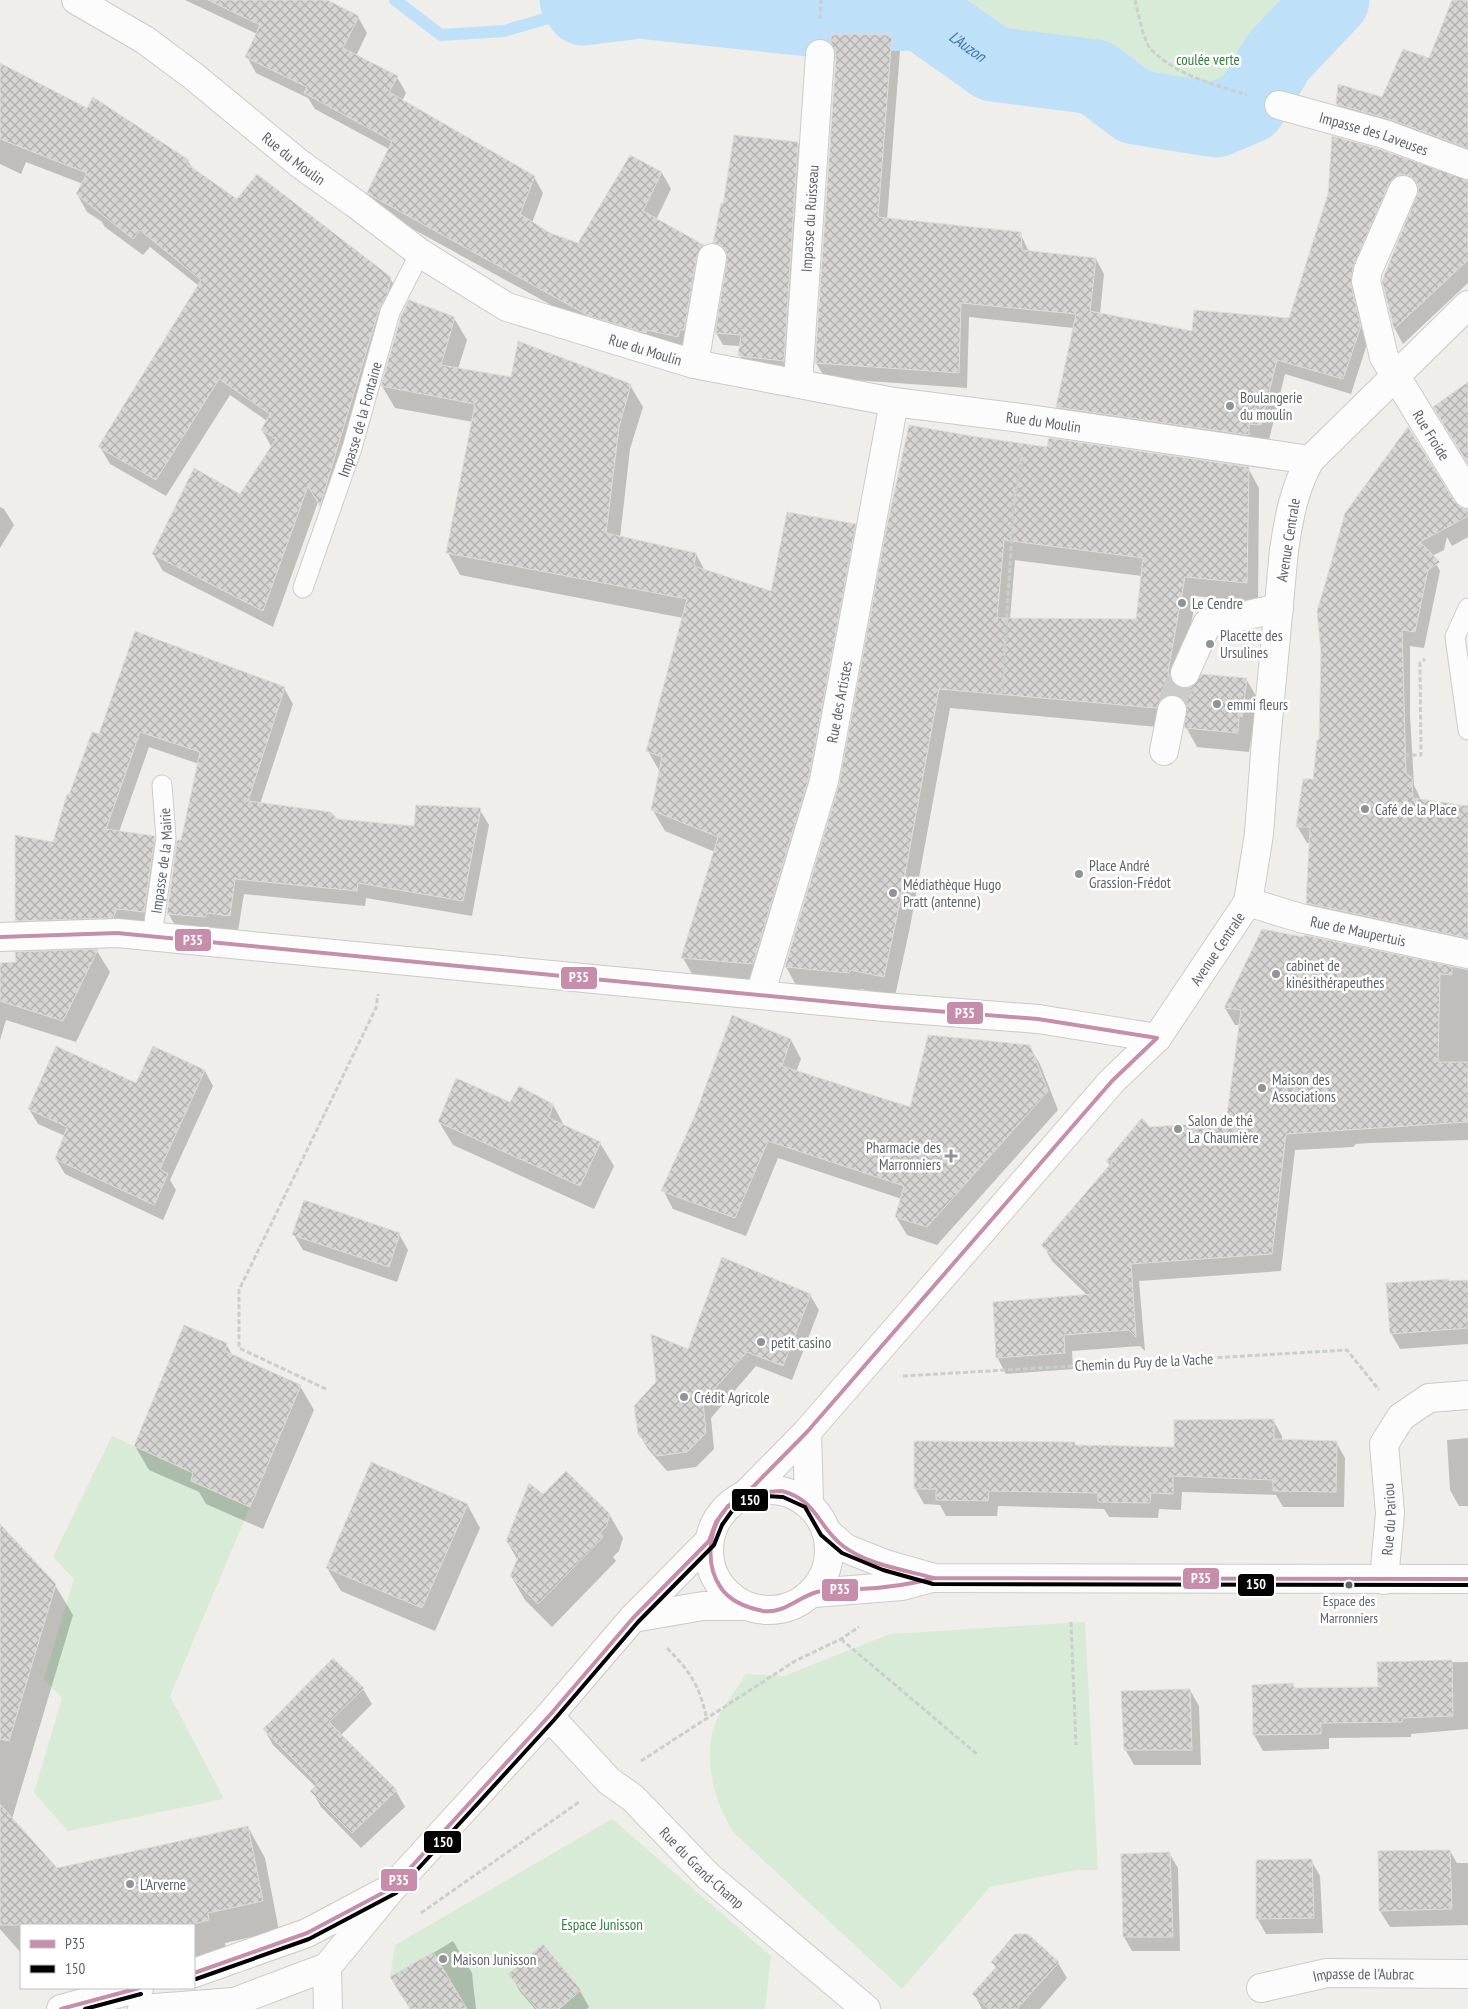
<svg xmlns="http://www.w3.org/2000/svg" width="1468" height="2009" font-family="'PT Sans Narrow',sans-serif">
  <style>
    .park { fill: #d8ebd6 }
    .shadow { fill: #0003; fill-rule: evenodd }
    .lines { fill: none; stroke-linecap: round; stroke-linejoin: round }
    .stream { stroke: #bfe0f9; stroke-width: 12 }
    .river { stroke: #bfe0f9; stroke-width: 75 }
    .building { fill: url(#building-cross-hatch); stroke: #deddd9; fill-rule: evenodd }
    .street-tunnel { stroke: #cbcbca; stroke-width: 28; stroke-dasharray: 28 14; stroke-linecap: butt }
    .lane-casing { stroke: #cbcccc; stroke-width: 21 }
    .street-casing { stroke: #cbcccc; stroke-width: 30 }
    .secondary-casing { stroke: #cacacb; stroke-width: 30 }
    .path { stroke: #cacfcc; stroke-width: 3; stroke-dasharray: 5 2.5; stroke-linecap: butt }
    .lane { stroke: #fdfcfc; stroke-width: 19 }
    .street { stroke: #fdfcfc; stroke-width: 28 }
    .secondary { stroke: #fdfcfc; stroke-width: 28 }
    .bus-1-casing { stroke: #fff; stroke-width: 8 }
    .bus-2-casing { stroke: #fff; stroke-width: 8 }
    .bus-1 { stroke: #c68eaa; stroke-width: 4 }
    .bus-2 { stroke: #000; stroke-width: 4 }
    .poi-dot { fill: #919496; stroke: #fff; stroke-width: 2 }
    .bus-dot { fill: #5f6368; stroke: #fff; stroke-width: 2 }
    .labels { text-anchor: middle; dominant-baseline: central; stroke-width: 5; stroke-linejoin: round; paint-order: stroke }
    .bus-label { font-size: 14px; fill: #5f6368; stroke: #fff }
    .park-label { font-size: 15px; fill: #348238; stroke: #fff }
    .street-label { font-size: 15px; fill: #5f6368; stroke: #fff }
    .poi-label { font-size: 15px; fill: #5f6368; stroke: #fff; text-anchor: start }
    .water-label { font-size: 16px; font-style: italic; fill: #4174aa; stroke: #fff }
    .line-badge { stroke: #fff; stroke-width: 2 }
    .badge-label { font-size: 14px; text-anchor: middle; font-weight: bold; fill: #fff }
  </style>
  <defs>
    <pattern id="building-cross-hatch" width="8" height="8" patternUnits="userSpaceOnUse" patternTransform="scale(1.25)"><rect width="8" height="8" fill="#d6d5d3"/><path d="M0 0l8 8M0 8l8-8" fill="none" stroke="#b1b0af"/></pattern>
  </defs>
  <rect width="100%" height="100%" fill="#efeeea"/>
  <path class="park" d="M577,0H1332L1278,57L1249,106L1216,120L1135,107L1095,77L993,64L921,13L864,14L837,22H820L639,1L583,8Z
    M112,1436L193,1473L191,1481L250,1507L170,1696L224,1799L68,1831L34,1793L62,1698L44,1679L74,1579L53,1557Z
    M1085,1622L1098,1870H1076L990,1887L902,1989L733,1832C714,1801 701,1755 717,1720C724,1704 737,1689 746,1674L784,1676L890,1634Z
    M612,1819L771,1956L765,2009H410L390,1977L395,1945Z"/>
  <path class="shadow" d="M185,0H325L358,17L367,33L356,56L397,77L406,93L402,101L534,177L543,193L532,223L549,234L579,244L662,173L671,189L656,220L703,246L712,262L687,353L600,332L382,212L378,209L368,193L389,149L315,109L308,98L256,73L247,57L257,34Z
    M1468,30V160L1346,119L1337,104L1383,98Z
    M892,36L900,51L887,220L1020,233L1029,252L1096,259L1104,274L1100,314L1193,332L1290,319L1329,194L1334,138L1468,181V283L1403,344L1395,329L1383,281L1419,191L1411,189L1361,283L1368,341L1351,394L1285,374L1269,440L1066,422L1057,407L1074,328L969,317L967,388L825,378L816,363Z
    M0,69L188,161L193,169L237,201L390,278L400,296L330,521L318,502L273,627L163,571L153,554L241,496L272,448L262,430L267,421L230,395L166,496L110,464L100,447L199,286L150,247L143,255L105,227L101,221L87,212L77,194L83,184L26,162L21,174L0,164Z
    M798,143L805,155L790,372L746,368L740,356L741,346L723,345L716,333L728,257L721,254L715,242Z
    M454,318L467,340L458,369L512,378L630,385L643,407L630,449L620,538L696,554L705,571L772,593L855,525L867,547L765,986L695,979L683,958L715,852L665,831L652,809L660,772L648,751L683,618L460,575L448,553L473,422L395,408L382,386Z
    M977,439L1248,468L1259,488L1258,603L1196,596L1180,689L1186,690L1246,679L1258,699L1249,752L1197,747L1186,727L1187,714L1178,715L1168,728L950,708L910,927L895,996L861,989V993L797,987L786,967ZM1015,560L1142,576L1137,620L1010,619Z
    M1454,503L1460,509L1468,511V537L1452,546L1447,537L1444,550L1432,556L1440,571L1424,648L1410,646V715L1414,785L1421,800L1468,808V952L1317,919L1307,903L1311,843H1307L1297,826L1314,780L1321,741L1322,653Z
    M0,507L4,509L14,525L0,548Z
    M284,688L293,704L260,804L337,821L415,827L480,810L489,825L472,916L366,898L365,906L244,894L238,931L216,928L214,932L177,929L168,913L199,764L149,747L119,832L154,838L163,853L152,927L25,936L17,920L53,844L70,796L100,736Z
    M1263,930L1305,939V936L1468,970V1140L1369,1143L1356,1144L1353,1147L1295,1150L1281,1271L1139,1281L1145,1351L1140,1346L1072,1351L1073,1369L1006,1374L997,1357L1088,1296L1052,1261L1043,1245L1110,1166L1107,1161L1142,1120L1150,1129L1227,1123L1240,1025H1235L1225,1008Z
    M97,951L110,972L76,1042L6,1020L0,1040V964Z
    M733,1017L791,1040L801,1059L796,1072L911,1109L1029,1046L1040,1064L1058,1110L937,1245L907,1235L896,1217L902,1199L778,1158L746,1236L673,1209L663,1190L696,1115Z
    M205,1071L213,1086L170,1180L176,1190L163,1220L65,1174L56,1159L65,1136L38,1124L29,1109Z
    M510,1104L553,1105L565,1127L600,1143L614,1166L594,1209L453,1145L439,1122Z
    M399,1234L408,1250L397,1282L303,1250L294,1235Z
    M1468,1280V1344L1400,1349L1391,1333L1387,1285Z
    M810,1295L819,1310L792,1380L756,1366L711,1418L714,1449L696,1467L667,1471L648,1449L639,1434L689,1351Z
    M226,1344L233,1356L300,1386L314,1410L263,1529L206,1504L199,1492L149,1470L135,1446Z
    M1273,1420L1282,1436V1441L1336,1442L1345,1458L1344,1507H1283L1276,1495L1182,1492L1181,1510L1159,1509L1158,1518L1109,1517L1104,1509L998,1506L997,1516H946L940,1505L924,1504L915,1488L1075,1443L1076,1446L1175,1448Z
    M1468,1438V1506H1459L1450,1490L1447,1440Z
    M543,1495L609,1514L623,1538L619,1551L613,1557L616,1561L552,1627L525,1600L511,1576L518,1561L507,1541Z
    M467,1504L480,1528L435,1631L341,1591L327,1568Z
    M0,1526L55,1585L73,1615L12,1819L57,1869L248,1827L265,1858L279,1931L225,1943L226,1950L194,1959V1925H21V1953L0,1929Z
    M1468,1662V1729L1411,1734V1737L1329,1738V1749L1263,1751L1254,1735L1293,1684L1296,1689H1379L1378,1663Z
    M363,1689L372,1704L341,1735L396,1791L405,1807L361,1848L321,1807L312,1791L316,1787L273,1745L264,1729Z
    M1190,1690L1199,1706L1201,1765H1134L1125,1749Z
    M1450,1851L1457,1863H1468V1925L1390,1927L1380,1911V1852Z
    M1169,1853L1178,1868L1180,1951H1132L1124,1937Z
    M1311,1860L1320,1876L1323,1933L1266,1934L1257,1918Z
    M453,1941L472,1973L476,2009H410L392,1978Z
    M543,1946L580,1991L589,2007L587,2009H535L519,1990L510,1974Z
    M992,1962L1058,1963L1067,1978L1040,2009H982L974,1994L996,1969Z"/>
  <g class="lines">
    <path class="stream" d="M395,0L441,35L504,31L583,8"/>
    <path class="river" id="s1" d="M577,0L583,8L639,1L837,22L864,14L921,13L993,64L1095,77L1135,107L1216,120L1249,106L1278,57L1332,0"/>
  </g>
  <path class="building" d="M208,0H327L359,16L343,48L398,76L389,92L535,176L520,214L550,233L578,243L630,155L662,172L643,211L704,245L697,255L684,330H680L678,337L647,330L646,333L589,316L372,196L367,193L392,141L304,93L307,87L245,57L260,25Z
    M1452,0H1468V148L1389,119L1336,104L1338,84L1382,97L1403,49L1429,58Z
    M850,34L892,35L878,217L1021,232L1022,250L1096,258L1090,311L1192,331L1194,310L1289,318L1328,194L1332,136L1379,149L1468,180V260L1394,329L1382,281L1419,189L1416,181L1410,176L1402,174L1393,178L1389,184L1353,267L1351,285L1361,326L1343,379L1277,360L1261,425L1249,424V435L1056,407L1076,314L961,303L959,373L815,363L836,55L831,43V35Z
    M0,63L87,108L93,97L189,160L187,164L237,199L257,174L391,277L388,292L379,309L320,506L308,486L263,611L152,554L194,468L240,494L276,439L261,430L270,414L219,379L156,480L98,447L201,280L140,230L133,239L76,194L87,173L0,139Z
    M734,135L798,142L784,361L738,356L741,335L715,333L727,260L726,252L722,246L713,243L721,203L723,204Z
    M409,300L455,317L441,365L511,377L518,341L631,384L619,427L606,533L696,553L694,566L771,591L787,512L856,524L809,777L753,964L681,958L718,837L651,810L662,757L646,751L687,599L446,553L475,404L381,386L401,316Z
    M1468,382V464L1433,407Z
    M909,425L977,437L1047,447L1049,438L1249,467L1247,583L1185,577L1168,672L1173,682L1179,687L1186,689L1194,685L1201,674L1247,678L1242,717L1239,716L1238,733L1184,728L1187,705L1183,699L1174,695H1166L1161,699L1156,708L939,689L899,907L884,977L850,970L849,973L785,967L839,784L886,530ZM1004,540L1143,558L1136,619L997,618Z
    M1408,427L1455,502L1460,507L1468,510V516L1420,542L1440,562L1428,570L1415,632L1402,630L1406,773L1412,778L1413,798L1468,806V938L1306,903L1310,827H1296L1303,779H1313L1317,740H1319L1321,653L1317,611L1326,581L1345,513Z
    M135,631L285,687L248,801L331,812L337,819L414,826L416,805L481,808L463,901L358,883L357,891L235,879L230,916L207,913L205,917L167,914L177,840H181L200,752L140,732L106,829L155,836L144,912L117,909L113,918L15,921V835L53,842L67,794L69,795L92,732L99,734Z
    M1262,929L1304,937V935L1452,966V975L1440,974L1438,1062H1468V1122L1286,1134L1272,1254L1131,1264L1136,1337L1129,1330L1064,1335L1065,1353L996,1358L993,1302L1092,1294L1041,1245L1113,1161H1106L1142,1118L1150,1127L1226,1122L1241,1010L1224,1008Z
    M98,949L63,1021L0,1001V963L16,962L15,952Z
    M732,1015L791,1039L782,1066L910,1107L928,1035L1030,1045L1048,1091L927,1227L895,1217L904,1186L768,1141L735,1218L661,1191L695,1115Z
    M56,1046L136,1083L153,1046L205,1070L160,1169L168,1174L154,1205L55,1159L67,1127L28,1109Z
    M456,1078L510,1102L519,1086L553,1104L549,1118L601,1142L580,1186L438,1122Z
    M304,1200L400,1233L389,1267L292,1235Z
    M722,1257L811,1294L783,1366L747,1352L703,1402L706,1433L687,1452L657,1456L638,1434L634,1406L656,1382L651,1334L688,1349Z
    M1448,1279L1449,1281L1468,1280V1328L1390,1334L1386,1283Z
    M184,1325L227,1343L225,1351L301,1385L250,1507L191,1481L193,1473L134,1446Z
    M1274,1419V1439L1337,1441L1336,1492L1273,1491V1480L1173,1476V1494L1151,1493L1150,1503L1098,1502V1493L989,1491L988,1501L936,1500V1489H914V1441L1075,1442V1445L1174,1447V1420Z
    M371,1462L468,1504L422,1608L326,1568Z
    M566,1471L610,1514L606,1527L600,1533L603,1537L538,1604L510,1576L519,1555L506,1541L529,1483L543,1494Z
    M0,1524L56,1584L9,1741L0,1739Z
    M333,1658L364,1688L329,1722L397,1790L352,1833L310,1791L318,1784L263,1729Z
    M1452,1660L1453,1716L1403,1718L1402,1722L1321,1723V1734L1253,1735L1252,1685L1293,1683L1294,1688L1378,1687L1377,1662Z
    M1190,1689L1192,1750H1124L1121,1691Z
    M0,1804L57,1868L248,1826L263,1901L208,1913L209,1920L190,1925H0Z
    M1450,1850L1452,1909L1379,1911L1378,1851Z
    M1170,1852L1173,1937H1123L1121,1854Z
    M1312,1859L1314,1918L1256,1919V1860Z
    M1015,1934H1028L1059,1962L1017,2009H989L972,1994L996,1967L991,1962Z
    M543,1944L581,1990L559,2009H537L508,1974Z
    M433,1952L467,2009H410L390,1977Z"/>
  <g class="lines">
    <path class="street-tunnel" d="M1172,710L1175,694L1185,673"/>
    <g class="lane-casing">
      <g id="lane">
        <path id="s2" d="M303,588L352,448L390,312L420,253"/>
        <path d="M1468,608L1455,637L1468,730"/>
        <path id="s3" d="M152,936L166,838L162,785"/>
      </g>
    </g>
    <g class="street-casing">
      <g id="street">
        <path id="s4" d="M1279,105L1384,134L1468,165"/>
        <path id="s5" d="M1403,190L1368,270L1366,281L1384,357L1468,494"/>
        <path d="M694,364L712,258"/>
        <path id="s6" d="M798,383L820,54"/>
        <path d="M1185,673L1207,624L1279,608"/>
        <path d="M1164,751L1172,710"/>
        <path id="s7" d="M1248,902L1300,918L1468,954"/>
        <path id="s8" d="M760,995L824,781L894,402"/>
        <path d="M1038,1019L1157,1038"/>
        <path id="s9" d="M807,1432L1112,1081L1157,1038L1248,902L1259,834L1265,753L1284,550"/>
        <path d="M826,1531L845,1548L885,1564L934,1578L1468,1579"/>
        <path id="s10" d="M1384,1580L1390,1513L1384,1444L1401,1417L1429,1398L1468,1395"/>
        <path d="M814,1593L902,1586L932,1578"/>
        <path id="s11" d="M549,1716L609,1781L633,1798L708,1876L866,2009"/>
        <path d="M327,1967L328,2009"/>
        <path id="s12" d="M1261,1988L1327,1973L1468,1974"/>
      </g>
    </g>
    <g class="secondary-casing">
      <g id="secondary">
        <path id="s13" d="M76,0L145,40L192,75L300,164L356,204L420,253L507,307L694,364L894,402L1028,419L1310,460"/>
        <path d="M1284,550C1289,517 1294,489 1310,460L1468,305"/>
        <path d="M0,937L117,933L884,1007L1038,1019"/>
        <path d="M807,1432L809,1502"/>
        <circle cx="769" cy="1550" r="60"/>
        <path d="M745,1495L807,1432"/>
        <path d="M633,1618L703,1606H745"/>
        <path d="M194,1973L307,1933L382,1893"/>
        <path d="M61,2009L139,1988"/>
        <path d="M142,2009L234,2002L327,1967L392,1888L549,1716L633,1618L709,1541"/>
      </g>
    </g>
    <path class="path" d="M1135,0C1138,11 1143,40 1150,48C1174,75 1214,84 1247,95
      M820,19L821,0
      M1002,693L1014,502L1022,455
      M1404,755H1421L1420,663L1425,659
      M903,1376L1347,1350L1379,1390
      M326,1389L239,1348V1290L376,1008L378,994
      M1071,1622L1076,1745
      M841,1639L978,1755
      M667,1648C691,1672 700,1687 707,1720
      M641,1761L795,1661L841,1639L859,1627
      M421,1913L579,1802"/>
    <use href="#lane" class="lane"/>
    <use href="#street" class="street"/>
    <use href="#secondary" class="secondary"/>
    <g class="bus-1-casing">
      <path id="bus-1" d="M0,937L117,933L884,1007L1038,1019L1157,1038
        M782,1491C817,1500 818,1527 843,1546C868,1565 905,1570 934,1578C909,1585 884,1588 859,1589C845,1590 830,1589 817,1592C798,1597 784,1614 763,1611C748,1608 730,1601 721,1588C704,1564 708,1523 731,1504C746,1492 764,1492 782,1491Z
        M934,1578L1468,1579
        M194,1973L307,1933L392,1888L549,1716L633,1618L709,1541L716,1522L728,1506L745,1495L807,1432L1112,1081L1157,1038
        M61,2009L139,1988"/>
    </g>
    <g class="bus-2-casing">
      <path id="bus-2" d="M196,1979L309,1939L396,1893L554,1720L638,1622L714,1545L722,1525L732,1511L748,1501L765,1496L783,1497L805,1507L821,1535L842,1553L883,1570L933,1584L1468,1585
        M85,2009L141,1994"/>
    </g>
    <use href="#bus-1" class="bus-1"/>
    <use href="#bus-2" class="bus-2"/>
  </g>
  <g class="poi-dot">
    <circle cx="1230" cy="406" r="5"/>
    <circle cx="1182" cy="603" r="5"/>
    <circle cx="1210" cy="644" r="5"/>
    <circle cx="1217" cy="704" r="5"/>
    <circle cx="1365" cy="809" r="5"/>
    <circle cx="1079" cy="874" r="5"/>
    <circle cx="893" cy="893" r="5"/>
    <circle cx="1276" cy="974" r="5"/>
    <circle cx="1262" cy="1088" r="5"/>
    <circle cx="1178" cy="1129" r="5"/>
    <path d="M948.5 1148.5h5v5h5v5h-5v5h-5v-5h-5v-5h5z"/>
    <circle cx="761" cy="1342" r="5"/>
    <circle cx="684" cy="1397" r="5"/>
    <circle cx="130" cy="1884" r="5"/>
    <circle cx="443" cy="1959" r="5"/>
  </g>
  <circle class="bus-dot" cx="1349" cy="1585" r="4.5"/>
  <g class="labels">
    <g class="bus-label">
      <text x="1349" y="1601">Espace des<tspan x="1349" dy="17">Marronniers</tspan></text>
    </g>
    <g class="park-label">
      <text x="1208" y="59">coulée verte</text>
      <text x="602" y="1924">Espace Junisson</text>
    </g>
    <g class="street-label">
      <text stroke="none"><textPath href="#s4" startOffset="99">Impasse des Laveuses</textPath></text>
      <text stroke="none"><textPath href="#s13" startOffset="270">Rue du Moulin</textPath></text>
      <text stroke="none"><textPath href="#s6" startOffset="165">Impasse du Ruisseau</textPath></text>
      <text stroke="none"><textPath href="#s13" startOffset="675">Rue du Moulin</textPath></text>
      <text stroke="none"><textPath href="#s2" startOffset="178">Impasse de la Fontaine</textPath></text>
      <text stroke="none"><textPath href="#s13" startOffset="1080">Rue du Moulin</textPath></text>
      <text stroke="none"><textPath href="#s5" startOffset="268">Rue Froide</textPath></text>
      <text transform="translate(1288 540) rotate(-81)">Avenue Centrale</text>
      <text stroke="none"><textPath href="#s8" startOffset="304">Rue des Artistes</textPath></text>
      <text stroke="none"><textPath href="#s3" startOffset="76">Impasse de la Mairie</textPath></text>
      <text stroke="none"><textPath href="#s7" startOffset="114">Rue de Maupertuis</textPath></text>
      <text stroke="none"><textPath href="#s9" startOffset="635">Avenue Centrale</textPath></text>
      <text transform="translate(1144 1362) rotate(-3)">Chemin du Puy de la Vache</text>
      <text stroke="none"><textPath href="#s10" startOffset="61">Rue du Pariou</textPath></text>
      <text stroke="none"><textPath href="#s11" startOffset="216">Rue du Grand-Champ</textPath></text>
      <text stroke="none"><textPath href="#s12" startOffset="104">Impasse de l'Aubrac</textPath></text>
    </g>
    <g class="poi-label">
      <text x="1240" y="397">Boulangerie<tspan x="1240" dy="17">du moulin</tspan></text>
      <text x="1192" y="603">Le Cendre</text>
      <text x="1220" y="635">Placette des<tspan x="1220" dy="17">Ursulines</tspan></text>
      <text x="1227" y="704">emmi fleurs</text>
      <text x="1375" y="809">Café de la Place</text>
      <text x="1089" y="865">Place André<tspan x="1089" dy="17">Grassion-Frédot</tspan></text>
      <text x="903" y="884">Médiathèque Hugo<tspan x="903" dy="17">Pratt (antenne)</tspan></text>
      <text x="1286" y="965">cabinet de<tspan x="1286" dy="17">kinésithérapeuthes</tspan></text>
      <text x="1272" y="1079">Maison des<tspan x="1272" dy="17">Associations</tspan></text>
      <text x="1188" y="1120">Salon de thé<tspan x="1188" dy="17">La Chaumière</tspan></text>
      <text x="941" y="1147" text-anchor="end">Pharmacie des<tspan x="941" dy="17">Marronniers</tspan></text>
      <text x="771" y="1342">petit casino</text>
      <text x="694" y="1397">Crédit Agricole</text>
      <text x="140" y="1884">L'Arverne</text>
      <text x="453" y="1959">Maison Junisson</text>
    </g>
    <g class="water-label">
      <text stroke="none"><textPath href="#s1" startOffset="408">L'Auzon</textPath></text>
    </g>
  </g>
  <g class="line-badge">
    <rect x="174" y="928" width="38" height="24" rx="5" fill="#c68eaa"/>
    <rect x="560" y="966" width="38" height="24" rx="5" fill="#c68eaa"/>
    <rect x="946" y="1001" width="38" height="24" rx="5" fill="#c68eaa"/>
    <rect x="731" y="1488" width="38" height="24" rx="5" fill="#000"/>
    <rect x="1182" y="1567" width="38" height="23" rx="5" fill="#c68eaa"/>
    <rect x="1237" y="1573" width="38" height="24" rx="5" fill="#000"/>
    <rect x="821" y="1578" width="38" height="24" rx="5" fill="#c68eaa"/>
    <rect x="423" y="1830" width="39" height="24" rx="5" fill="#000"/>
    <rect x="380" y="1868" width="38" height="24" rx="5" fill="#c68eaa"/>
  </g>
  <g class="badge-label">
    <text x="193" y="945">P35</text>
    <text x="579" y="982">P35</text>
    <text x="965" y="1018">P35</text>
    <text x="750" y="1505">150</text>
    <text x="1201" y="1583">P35</text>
    <text x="1256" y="1589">150</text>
    <text x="840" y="1594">P35</text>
    <text x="443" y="1847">150</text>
    <text x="399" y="1885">P35</text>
  </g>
  <rect x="20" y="1924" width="175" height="65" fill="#ffffff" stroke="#bfc1c3"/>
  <rect x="30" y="1940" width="25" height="8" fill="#c68eaa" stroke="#bfc1c3"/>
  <text x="65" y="1949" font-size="15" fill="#5f6368">P35</text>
  <rect x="30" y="1965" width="25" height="8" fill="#000000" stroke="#bfc1c3"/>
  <text x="65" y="1974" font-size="15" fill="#5f6368">150</text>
</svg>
